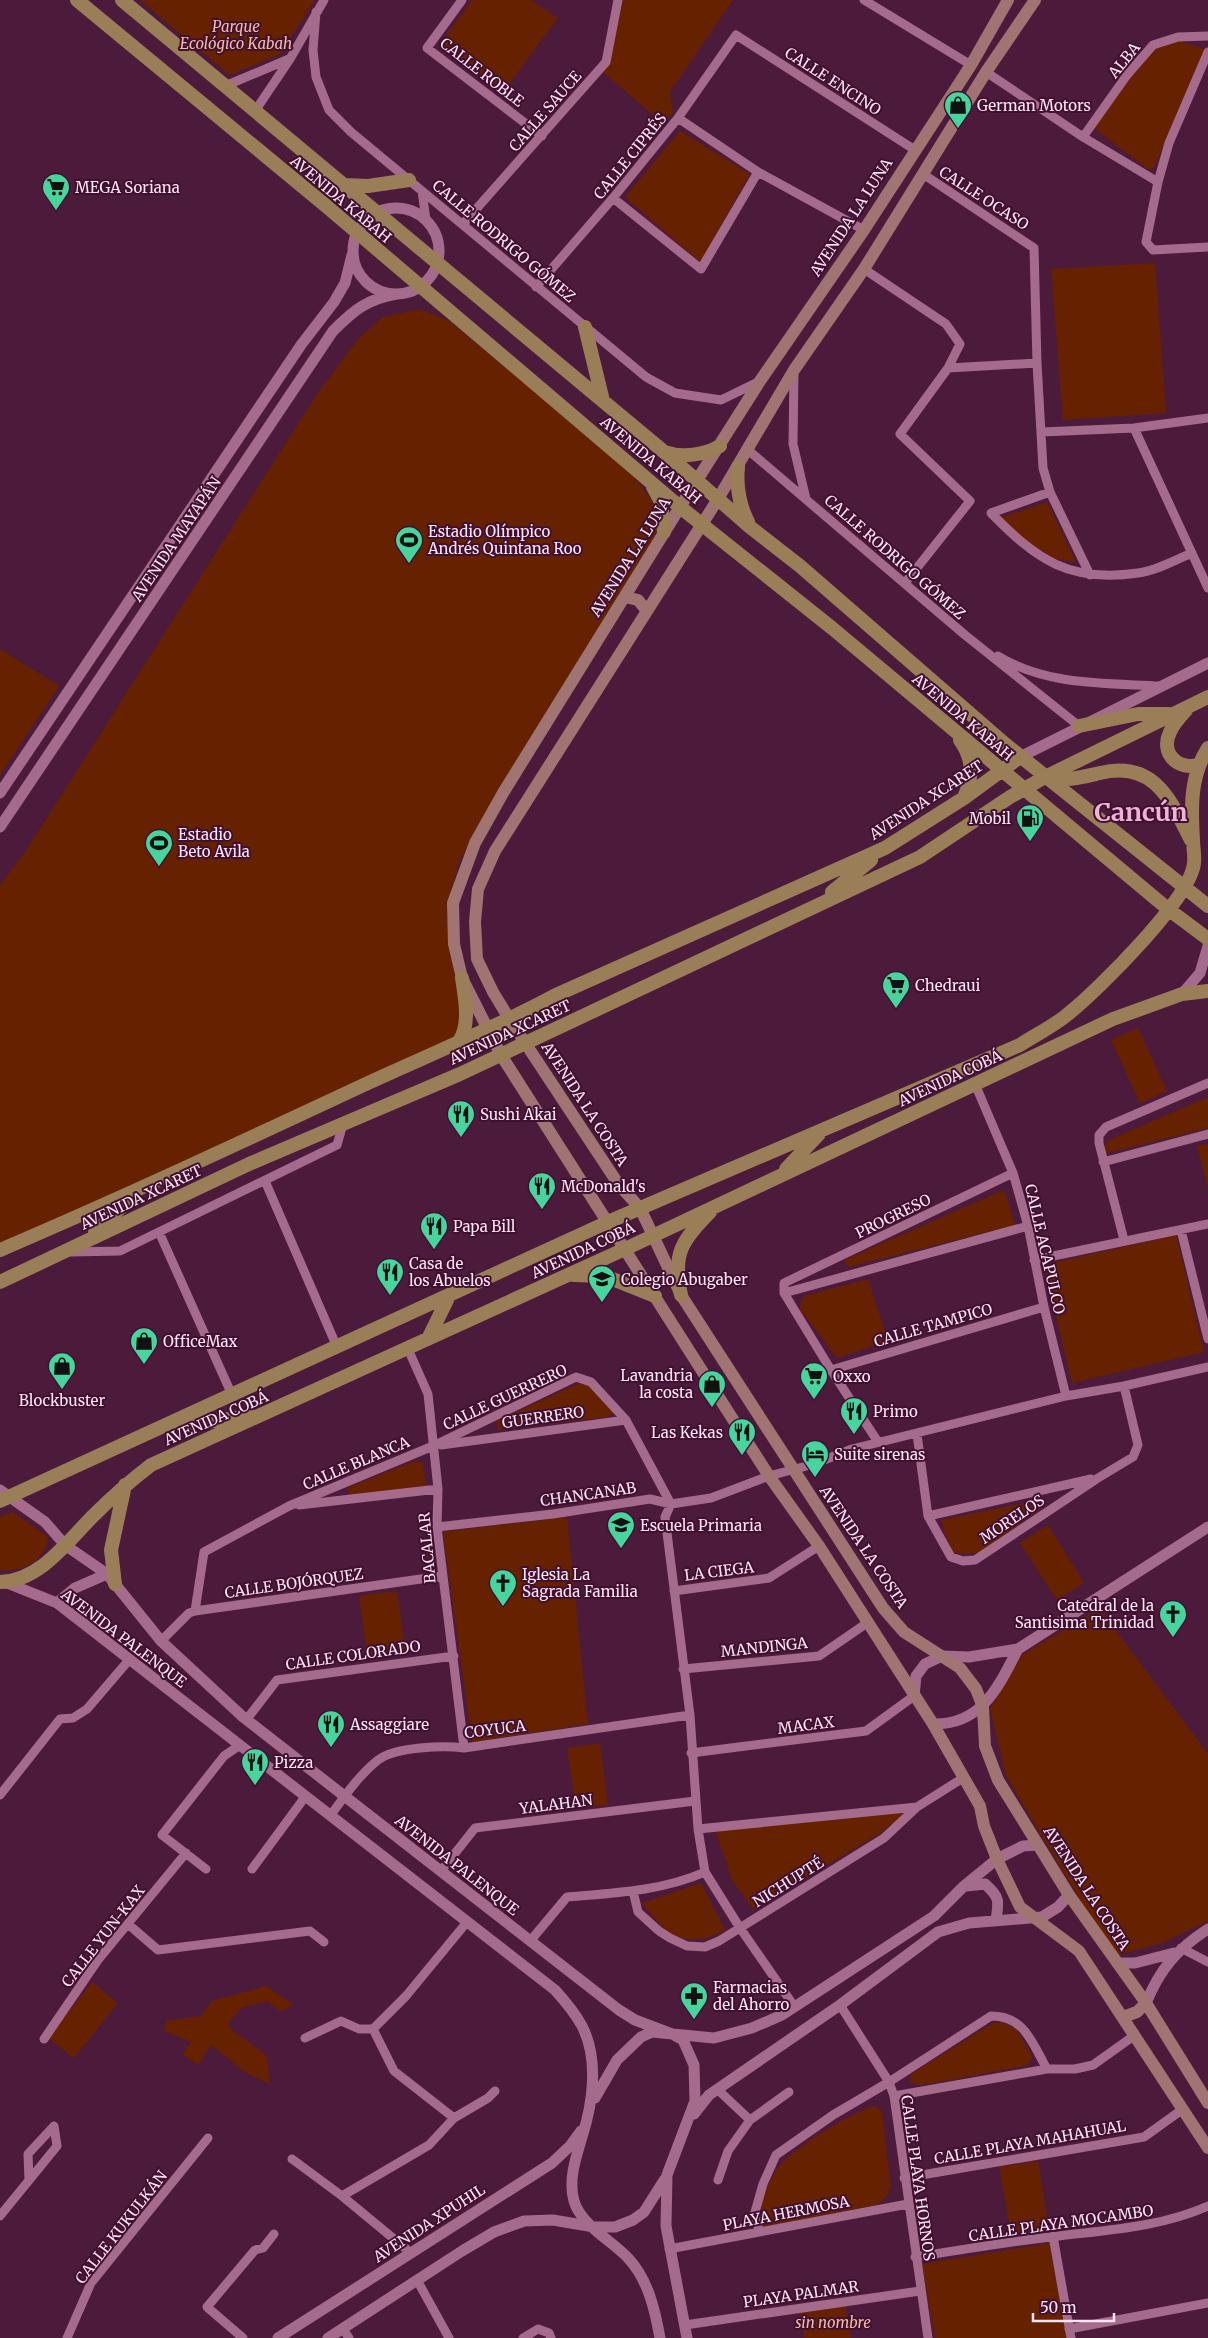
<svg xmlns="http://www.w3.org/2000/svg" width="1208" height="2338" font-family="Merriweather,serif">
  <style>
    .green { fill: #620 }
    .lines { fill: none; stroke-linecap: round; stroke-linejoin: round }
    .minor { stroke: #a46b8d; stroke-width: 9 }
    .tertiary { stroke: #a46b8d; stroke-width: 11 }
    .secondary { stroke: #9f7472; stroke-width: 12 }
    .primary { stroke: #9a7e58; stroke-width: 14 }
    .labels { text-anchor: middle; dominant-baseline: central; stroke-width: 4; stroke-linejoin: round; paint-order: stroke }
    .park-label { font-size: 15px; font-style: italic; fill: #f7baa1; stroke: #401030 }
    .street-label { font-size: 15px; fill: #ffe4f3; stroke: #401030 }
    .poi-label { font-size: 15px; fill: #ffe4f3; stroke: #401030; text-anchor: start }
    .town-label { font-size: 25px; font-weight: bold; fill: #f1b2d7; stroke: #401030 }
  </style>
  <rect width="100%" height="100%" fill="#4c1a3b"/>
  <path class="green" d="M140,0H315L280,54L230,75Z
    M472,0H531L558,18L501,95L438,47Z
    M619,0H733L670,92L673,113L664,124L603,72Z
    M1178,40L1206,50L1154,167L1149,170L1094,128L1127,77L1154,47Z
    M680,131L750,174L700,262L625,197Z
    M1155,263L1166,413L1063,420L1051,269Z
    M420,309L449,321L627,467L652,501L658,526L652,545L459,861L451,895L464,1030L454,1041L0,1251V885L25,852L319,391L358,339L383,317Z
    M1047,502L1076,562L1055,559L1026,541L1000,518Z
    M0,649L59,686L0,775Z
    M1138,1028L1167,1091L1140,1103L1111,1040Z
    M1208,1097V1128L1104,1154L1107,1141Z
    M1208,1144V1189L1197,1146Z
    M1004,1190L1015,1225L848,1267L844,1260Z
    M1176,1235L1204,1352L1072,1383L1044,1265Z
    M868,1279L888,1341L837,1358L799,1308L804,1296Z
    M582,1382L592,1387L614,1412L608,1417L498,1430L496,1421Z
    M415,1461L423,1463L426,1487L350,1496L347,1488Z
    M1044,1499L1046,1505L981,1552L969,1554L954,1553L945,1534L941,1520Z
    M13,1512L48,1537C47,1561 20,1573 0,1570V1517Z
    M567,1517L588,1724L472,1742L443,1532Z
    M1048,1525L1084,1583L1057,1600L1020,1543Z
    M397,1591L406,1654L368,1659L359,1596Z
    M1099,1608L1208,1754V1921L1162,1943L1114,1956L1006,1776L990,1709L1022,1655Z
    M600,1743L608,1805L576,1809L567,1748Z
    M907,1812L880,1833L754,1910L732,1880L715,1830Z
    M701,1883L725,1930C686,1951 667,1936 642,1903Z
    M92,1982L118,2003L74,2058L48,2038Z
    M266,1986L294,2005L280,2011L268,2001L241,2008L228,2024L231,2029L267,2056L270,2084L245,2072L211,2045L198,2065L182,2054L191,2042L164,2031L167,2021L201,2016L212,2001Z
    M1002,2022L1016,2029L1032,2056L1030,2062L1024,2066L929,2084L918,2085L910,2082L911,2074L993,2023Z
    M877,2106L882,2112L891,2187L887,2196L876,2205L764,2227L761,2223C759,2205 767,2184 777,2169C789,2151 856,2108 877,2106Z
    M1038,2161L1049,2228L1011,2234L999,2167Z
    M1051,2243L1070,2338H935L922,2264Z
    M845,2304L851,2338H804L800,2312Z"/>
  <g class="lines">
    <path class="minor" d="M462,0L427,48L542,136
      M864,0L971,65
      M316,12L313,50L316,77L329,110L351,132L646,377L675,393L721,400L760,381
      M1208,52L1169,143L1158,182L1146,242L1153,250L1208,247
      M986,72L1083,137L1158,182
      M225,86L289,59
      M255,111L290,59L324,0
      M678,118L758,172L864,230
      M1083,137L1127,75L1153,45L1178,37L1208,36
      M422,191L426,220
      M613,198L701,269L758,172
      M463,224L606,62L618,0
      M864,269L946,324L960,344L948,368L1037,363L1034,248L923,174
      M536,287L613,198L678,118L736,35L915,150
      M1037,363L1043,468L1050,492L1090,575
      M794,371L793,444L806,499
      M1134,428L1208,588
      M1042,432L1134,428L1208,418
      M748,450L965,635L1079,726
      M1050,492L991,513C1037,560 1069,583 1138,573C1156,571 1175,560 1192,553
      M905,583L970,501L900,434L948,368
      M998,656C1047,686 1106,683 1160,686
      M975,1084L1013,1173L1028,1226L1044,1307L1066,1396
      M1103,1162L1208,1134
      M265,1181L337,1347
      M1181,1230L1208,1339
      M159,1232L232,1395
      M1124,1240L1099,1143V1135L1106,1127L1208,1083
      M71,1252L120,1251L337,1145L343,1124
      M1034,1260L1208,1224
      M784,1293L1028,1226
      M408,1349L428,1394L438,1489L437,1527L464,1748
      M831,1370L1044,1307
      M917,1434L928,1516L951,1557L963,1561L975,1560L1098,1478L1133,1457L1138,1445L1124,1386
      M878,1442L831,1370L784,1293V1283L1013,1173
      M441,1445L626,1420
      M299,1505L438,1489
      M928,1516L1091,1479
      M437,1527L553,1514L650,1499L671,1504L711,1498L769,1476L814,1464L852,1449L1066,1396L1124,1386L1208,1367
      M674,1591L769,1578L819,1546
      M195,1611L204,1552L289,1506L433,1446L576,1377L591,1382L626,1420L671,1504L665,1517L690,1715L698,1829L705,1872L740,1928L794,2006
      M161,1641L189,1613L195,1611L442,1576
      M683,1669L819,1656L867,1623
      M243,1717L250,1715L277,1680L454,1656
      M691,1753L866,1731L914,1696
      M0,1795L60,1719L73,1718L87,1709L129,1660
      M330,1816C344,1797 359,1775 378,1760C395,1747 444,1745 464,1748L690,1715
      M698,1829L917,1807
      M206,1869L162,1835L224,1756L240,1745
      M252,1869L305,1797
      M441,1871L475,1828L695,1801
      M633,1891L638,1912L659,1931L670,1938L687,1946L705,1947L719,1941L884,1838L917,1807L963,1778
      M128,1924L158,1950L310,1931L324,1942
      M531,1940L567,1897C614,1893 662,1891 705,1872
      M1181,1948L1208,1962
      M840,2005L889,2082L894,2096L928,2338
      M373,2029L394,2071L454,2118L488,2098L495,2091
      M305,2038L341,2021L359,2029H373L406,1996L467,1922
      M44,2039L98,1960L186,1853
      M717,2089L750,2120L728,2151L718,2180
      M894,2096L1047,2069H1075L1093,2065L1135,2035
      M750,2120L789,2092
      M292,2159L342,2196L411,2253
      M904,2178L1144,2137L1183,2109
      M342,2196L429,2145L454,2118
      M0,2216L57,2146L54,2126L28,2154L29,2180
      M759,2232L755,2212L763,2184L776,2155L833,2115L889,2082L991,2016C1025,2016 1032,2043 1047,2069
      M1053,2236L1071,2338
      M669,2249L908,2204
      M915,2257C960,2250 1006,2242 1051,2237C1105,2230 1158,2228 1208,2206
      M417,2280L449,2338
      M685,2325L920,2291
      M343,2329L349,2338
      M1069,2329L1208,2303
      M67,2338L91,2283L208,2138
      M243,2338L207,2307L255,2250L263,2248L274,2234
      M523,2338L538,2329L549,2333L551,2338"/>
    <path class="tertiary" d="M353 251a43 43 0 1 1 86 0a43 43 0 1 1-86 0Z
      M1020,757L1208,663
      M0,793L301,345L334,302L345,283L352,255
      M0,827L333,331C354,310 367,299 397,294
      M1182,994L1200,973L1208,946
      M0,1490L45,1522L65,1545L107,1574L161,1641L243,1717L619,2010L635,2020L672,2034L683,2040L694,2065L695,2101L667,2175L666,2226L687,2338
      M2,1581L57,1603L555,1990C565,2001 575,2013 582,2026C599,2059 593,2103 582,2137C576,2157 568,2180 574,2201C581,2225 611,2240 628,2258C648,2279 655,2310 660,2338
      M57,1603L75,1588L107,1574
      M914,1696L916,1676L925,1664L942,1656L969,1657L1018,1649L1208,1527
      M933,1724C982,1725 998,1687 1018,1649
      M966,1886L985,1884C1000,1897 999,1901 996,1920
      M1117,1963H1135L1174,1953
      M1146,2003C1160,1969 1177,1949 1208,1929
      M595,2098L617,2060L641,2037L652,2032L714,2038L752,2028L782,2015L934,1916L964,1886L997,1859L1023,1846L1038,1845
      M694,2114L709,2095L840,2005L938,1932L969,1923L1042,1917L1058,1907L1069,1895
      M278,2338L552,2163L570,2146L581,2131
      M328,2338L462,2251L494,2232L524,2221L553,2220L594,2227H615L633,2220L644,2212L665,2179"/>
    <path class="secondary" d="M1008,0L971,65L864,230L760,381L680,507L503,793L475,843L453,903L454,944L462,978L501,1055L769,1476L819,1546L933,1724L980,1806L984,1826L997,1859L1020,1907L1079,1951L1208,2148
      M1035,0L986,72L864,269L794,370L718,499L495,851L478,889L475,922L477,959L493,992L510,1020L619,1185L640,1208L681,1295L883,1608L904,1632L960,1668L976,1689L983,1707L985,1746L998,1780L1069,1895L1146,2003L1208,2103
      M625,597L638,600L647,611
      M1123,2017L1137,2012L1146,2003"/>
    <path class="primary" d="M77,0L325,205L680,507L832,628L1168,909L1208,939
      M122,0L663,451L750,527L800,566L1005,744L1208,906
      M345,185L368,186L409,180
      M585,327L603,401
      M665,452C682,458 705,455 720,446
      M738,467C736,487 739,504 748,522
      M653,487L661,502L664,532
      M1187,709C1181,716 1173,724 1170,732C1160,753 1177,770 1198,765
      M1079,726L1138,714H1169
      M960,740C974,760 973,776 964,798
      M1047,777C1065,782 1082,777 1100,773C1154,760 1170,799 1191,840
      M832,892L871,860
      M458,1043C471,1026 465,998 462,978
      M786,1169L819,1134
      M95,1232L132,1197
      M0,1250C124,1197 246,1140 368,1083C431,1054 495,1028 556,995L885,848L964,798L1020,757
      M573,1275L605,1276L655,1296
      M0,1282L249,1164L460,1074L920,857L1010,797L1045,777L1208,697
      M681,1295C672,1254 682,1240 710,1212
      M428,1339L449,1296
      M175,1426L251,1416
      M0,1501L608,1222L1020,1045C1035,1035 1054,1026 1068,1014C1098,990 1191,898 1194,863C1195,855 1193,848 1193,840C1191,807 1190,776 1208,748
      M0,1582C40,1581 67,1542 93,1516C111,1498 130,1481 151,1465L625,1249L1113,1019L1182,994L1208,991
      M115,1584L111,1550L125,1485"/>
  </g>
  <defs>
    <g id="shop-pin" transform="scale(1.4375)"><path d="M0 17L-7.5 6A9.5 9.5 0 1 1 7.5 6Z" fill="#48d49d" stroke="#401030"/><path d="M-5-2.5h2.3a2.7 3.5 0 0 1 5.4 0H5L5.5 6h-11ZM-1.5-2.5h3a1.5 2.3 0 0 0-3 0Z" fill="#111"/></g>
    <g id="supermarket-pin" transform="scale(1.4375)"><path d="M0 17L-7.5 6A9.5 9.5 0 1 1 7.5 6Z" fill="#48d49d" stroke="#401030"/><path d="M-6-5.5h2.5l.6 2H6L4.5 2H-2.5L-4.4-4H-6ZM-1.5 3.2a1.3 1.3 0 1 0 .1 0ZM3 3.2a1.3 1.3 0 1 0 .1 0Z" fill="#111"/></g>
    <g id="stadium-pin" transform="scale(1.4375)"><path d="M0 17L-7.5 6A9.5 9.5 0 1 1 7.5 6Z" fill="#48d49d" stroke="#401030"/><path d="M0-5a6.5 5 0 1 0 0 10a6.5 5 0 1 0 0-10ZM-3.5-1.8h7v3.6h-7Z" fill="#111"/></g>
    <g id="fuel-pin" transform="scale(1.4375)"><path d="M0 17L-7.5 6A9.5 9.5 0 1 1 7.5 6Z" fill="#48d49d" stroke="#401030"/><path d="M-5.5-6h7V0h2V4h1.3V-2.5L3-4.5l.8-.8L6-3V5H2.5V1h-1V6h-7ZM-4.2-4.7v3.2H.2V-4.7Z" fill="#111"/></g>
    <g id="restaurant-pin" transform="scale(1.4375)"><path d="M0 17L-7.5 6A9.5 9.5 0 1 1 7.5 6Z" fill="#48d49d" stroke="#401030"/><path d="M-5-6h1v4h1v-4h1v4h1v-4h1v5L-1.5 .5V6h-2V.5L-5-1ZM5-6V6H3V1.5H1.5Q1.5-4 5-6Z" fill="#111"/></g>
    <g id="school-pin" transform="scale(1.4375)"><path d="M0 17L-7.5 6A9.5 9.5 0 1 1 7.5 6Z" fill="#48d49d" stroke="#401030"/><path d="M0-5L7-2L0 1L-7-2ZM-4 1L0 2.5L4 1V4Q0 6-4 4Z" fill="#111"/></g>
    <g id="hotel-pin" transform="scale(1.4375)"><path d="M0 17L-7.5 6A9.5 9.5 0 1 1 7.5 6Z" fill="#48d49d" stroke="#401030"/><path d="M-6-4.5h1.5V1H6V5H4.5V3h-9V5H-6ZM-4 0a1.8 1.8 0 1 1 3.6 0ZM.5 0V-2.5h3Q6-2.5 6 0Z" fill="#111"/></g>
    <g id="church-pin" transform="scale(1.4375)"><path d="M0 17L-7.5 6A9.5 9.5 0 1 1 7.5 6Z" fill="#48d49d" stroke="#401030"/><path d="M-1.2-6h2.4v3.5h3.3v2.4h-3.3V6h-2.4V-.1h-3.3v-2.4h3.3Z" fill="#111"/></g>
    <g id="pharmacy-pin" transform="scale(1.4375)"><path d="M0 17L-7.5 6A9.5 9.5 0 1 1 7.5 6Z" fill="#48d49d" stroke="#401030"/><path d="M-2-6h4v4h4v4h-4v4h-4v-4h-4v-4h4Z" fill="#111"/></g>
  </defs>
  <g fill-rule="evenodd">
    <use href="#shop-pin" x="958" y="105"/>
    <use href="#supermarket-pin" x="56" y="187"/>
    <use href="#stadium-pin" x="409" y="540"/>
    <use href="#fuel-pin" x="1030" y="818"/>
    <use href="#stadium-pin" x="159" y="843"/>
    <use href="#supermarket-pin" x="896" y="985"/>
    <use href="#restaurant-pin" x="461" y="1114"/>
    <use href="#restaurant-pin" x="542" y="1186"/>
    <use href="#restaurant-pin" x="434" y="1226"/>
    <use href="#restaurant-pin" x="390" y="1272"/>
    <use href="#school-pin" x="602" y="1279"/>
    <use href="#shop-pin" x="144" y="1341"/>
    <use href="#shop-pin" x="62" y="1366"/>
    <use href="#supermarket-pin" x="814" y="1376"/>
    <use href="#shop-pin" x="712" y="1384"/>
    <use href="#restaurant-pin" x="854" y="1411"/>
    <use href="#restaurant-pin" x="742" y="1432"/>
    <use href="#hotel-pin" x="815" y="1454"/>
    <use href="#school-pin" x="621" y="1525"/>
    <use href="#church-pin" x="503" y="1583"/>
    <use href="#church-pin" x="1173" y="1614"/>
    <use href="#restaurant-pin" x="331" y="1724"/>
    <use href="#restaurant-pin" x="255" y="1762"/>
    <use href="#pharmacy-pin" x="694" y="1996"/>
  </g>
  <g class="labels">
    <g class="park-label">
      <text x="236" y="26">Parque<tspan x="236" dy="17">Ecológico Kabah</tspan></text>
      <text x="833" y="2322">sin nombre</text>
    </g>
    <g class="street-label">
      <text transform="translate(1124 60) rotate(-51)">ALBA</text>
      <text transform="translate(482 72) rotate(38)">CALLE ROBLE</text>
      <text transform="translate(833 81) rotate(33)">CALLE ENCINO</text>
      <text transform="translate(545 111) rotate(-49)">CALLE SAUCE</text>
      <text transform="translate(630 156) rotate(-51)">CALLE CIPRÉS</text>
      <text transform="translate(984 198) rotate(33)">CALLE OCASO</text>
      <text transform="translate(341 199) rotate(40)">AVENIDA KABAH</text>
      <text transform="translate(851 217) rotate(-57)">AVENIDA LA LUNA</text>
      <text transform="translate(504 241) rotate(40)">CALLE RODRIGO GÓMEZ</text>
      <text transform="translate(651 460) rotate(40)">AVENIDA KABAH</text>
      <text transform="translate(176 539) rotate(-56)">AVENIDA MAYAPÁN</text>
      <text transform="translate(630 557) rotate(-58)">AVENIDA LA LUNA</text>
      <text transform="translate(895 557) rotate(41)">CALLE RODRIGO GÓMEZ</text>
      <text transform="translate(963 717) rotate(40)">AVENIDA KABAH</text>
      <text transform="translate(926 800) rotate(-33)">AVENIDA XCARET</text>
      <text transform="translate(510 1032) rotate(-25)">AVENIDA XCARET</text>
      <text transform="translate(950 1078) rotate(-25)">AVENIDA COBÁ</text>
      <text transform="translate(585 1104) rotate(57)">AVENIDA LA COSTA</text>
      <text transform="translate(141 1197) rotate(-25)">AVENIDA XCARET</text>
      <text transform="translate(893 1216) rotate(-26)">PROGRESO</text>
      <text transform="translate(1045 1249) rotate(77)">CALLE ACAPULCO</text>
      <text transform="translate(583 1250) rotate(-25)">AVENIDA COBÁ</text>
      <text transform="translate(933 1325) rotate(-16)">CALLE TAMPICO</text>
      <text transform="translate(505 1397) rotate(-25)">CALLE GUERRERO</text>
      <text transform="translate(543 1417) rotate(-8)">GUERRERO</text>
      <text transform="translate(216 1418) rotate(-24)">AVENIDA COBÁ</text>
      <text transform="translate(356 1463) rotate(-23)">CALLE BLANCA</text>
      <text transform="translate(588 1494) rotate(-8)">CHANCANAB</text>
      <text transform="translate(1012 1519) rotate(-34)">MORELOS</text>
      <text transform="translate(864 1547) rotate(56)">AVENIDA LA COSTA</text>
      <text transform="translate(427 1548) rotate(-95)">BACALAR</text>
      <text transform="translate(719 1571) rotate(-7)">LA CIEGA</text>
      <text transform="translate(294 1583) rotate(-8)">CALLE BOJÓRQUEZ</text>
      <text transform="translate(124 1638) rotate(37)">AVENIDA PALENQUE</text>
      <text transform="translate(764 1647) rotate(-6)">MANDINGA</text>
      <text transform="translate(353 1655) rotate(-8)">CALLE COLORADO</text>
      <text transform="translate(806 1725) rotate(-7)">MACAX</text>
      <text transform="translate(495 1729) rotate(-7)">COYUCA</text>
      <text transform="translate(556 1804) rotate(-7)">YALAHAN</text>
      <text transform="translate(457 1865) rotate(38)">AVENIDA PALENQUE</text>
      <text transform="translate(788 1882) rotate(-32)">NICHUPTÉ</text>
      <text transform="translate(1087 1888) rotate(57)">AVENIDA LA COSTA</text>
      <text transform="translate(103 1936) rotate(-52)">CALLE YUN-KAX</text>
      <text transform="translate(1030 2142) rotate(-10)">CALLE PLAYA MAHAHUAL</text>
      <text transform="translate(918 2178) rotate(82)">CALLE PLAYA HORNOS</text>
      <text transform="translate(786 2213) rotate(-11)">PLAYA HERMOSA</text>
      <text transform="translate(429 2223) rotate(-33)">AVENIDA XPUHIL</text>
      <text transform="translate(1061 2223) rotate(-8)">CALLE PLAYA MOCAMBO</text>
      <text transform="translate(121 2227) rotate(-52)">CALLE KUKULKÁN</text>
      <text transform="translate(801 2294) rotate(-8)">PLAYA PALMAR</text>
    </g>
    <g class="poi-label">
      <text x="977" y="105">German Motors</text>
      <text x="75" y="187">MEGA Soriana</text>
      <text x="428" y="531">Estadio Olímpico<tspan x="428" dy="17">Andrés Quintana Roo</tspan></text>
      <text x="1011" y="818" text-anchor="end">Mobil</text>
      <text x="178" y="834">Estadio<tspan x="178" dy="17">Beto Avila</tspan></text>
      <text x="915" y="985">Chedraui</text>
      <text x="480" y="1114">Sushi Akai</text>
      <text x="561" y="1186">McDonald's</text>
      <text x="453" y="1226">Papa Bill</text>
      <text x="409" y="1263">Casa de<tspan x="409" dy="17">los Abuelos</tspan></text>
      <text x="621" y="1279">Colegio Abugaber</text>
      <text x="163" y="1341">OfficeMax</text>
      <text x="693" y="1375" text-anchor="end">Lavandria<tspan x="693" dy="17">la costa</tspan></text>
      <text x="833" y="1376">Oxxo</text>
      <text x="62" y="1400" text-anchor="middle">Blockbuster</text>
      <text x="873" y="1411">Primo</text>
      <text x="723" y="1432" text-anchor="end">Las Kekas</text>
      <text x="834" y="1454">Suite sirenas</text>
      <text x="640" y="1525">Escuela Primaria</text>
      <text x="522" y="1574">Iglesia La<tspan x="522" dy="17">Sagrada Familia</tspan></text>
      <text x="1154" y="1605" text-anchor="end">Catedral de la<tspan x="1154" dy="17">Santisima Trinidad</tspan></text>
      <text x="350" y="1724">Assaggiare</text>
      <text x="274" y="1762">Pizza</text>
      <text x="713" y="1987">Farmacias<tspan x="713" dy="17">del Ahorro</tspan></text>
    </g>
    <g class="town-label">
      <text x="1141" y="812">Cancún</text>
    </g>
  </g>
  <path d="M1033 2313v8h81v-8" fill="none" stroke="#ffe4f3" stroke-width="2.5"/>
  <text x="1040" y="2313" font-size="15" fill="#ffe4f3" stroke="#401030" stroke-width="4" paint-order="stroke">50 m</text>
</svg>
